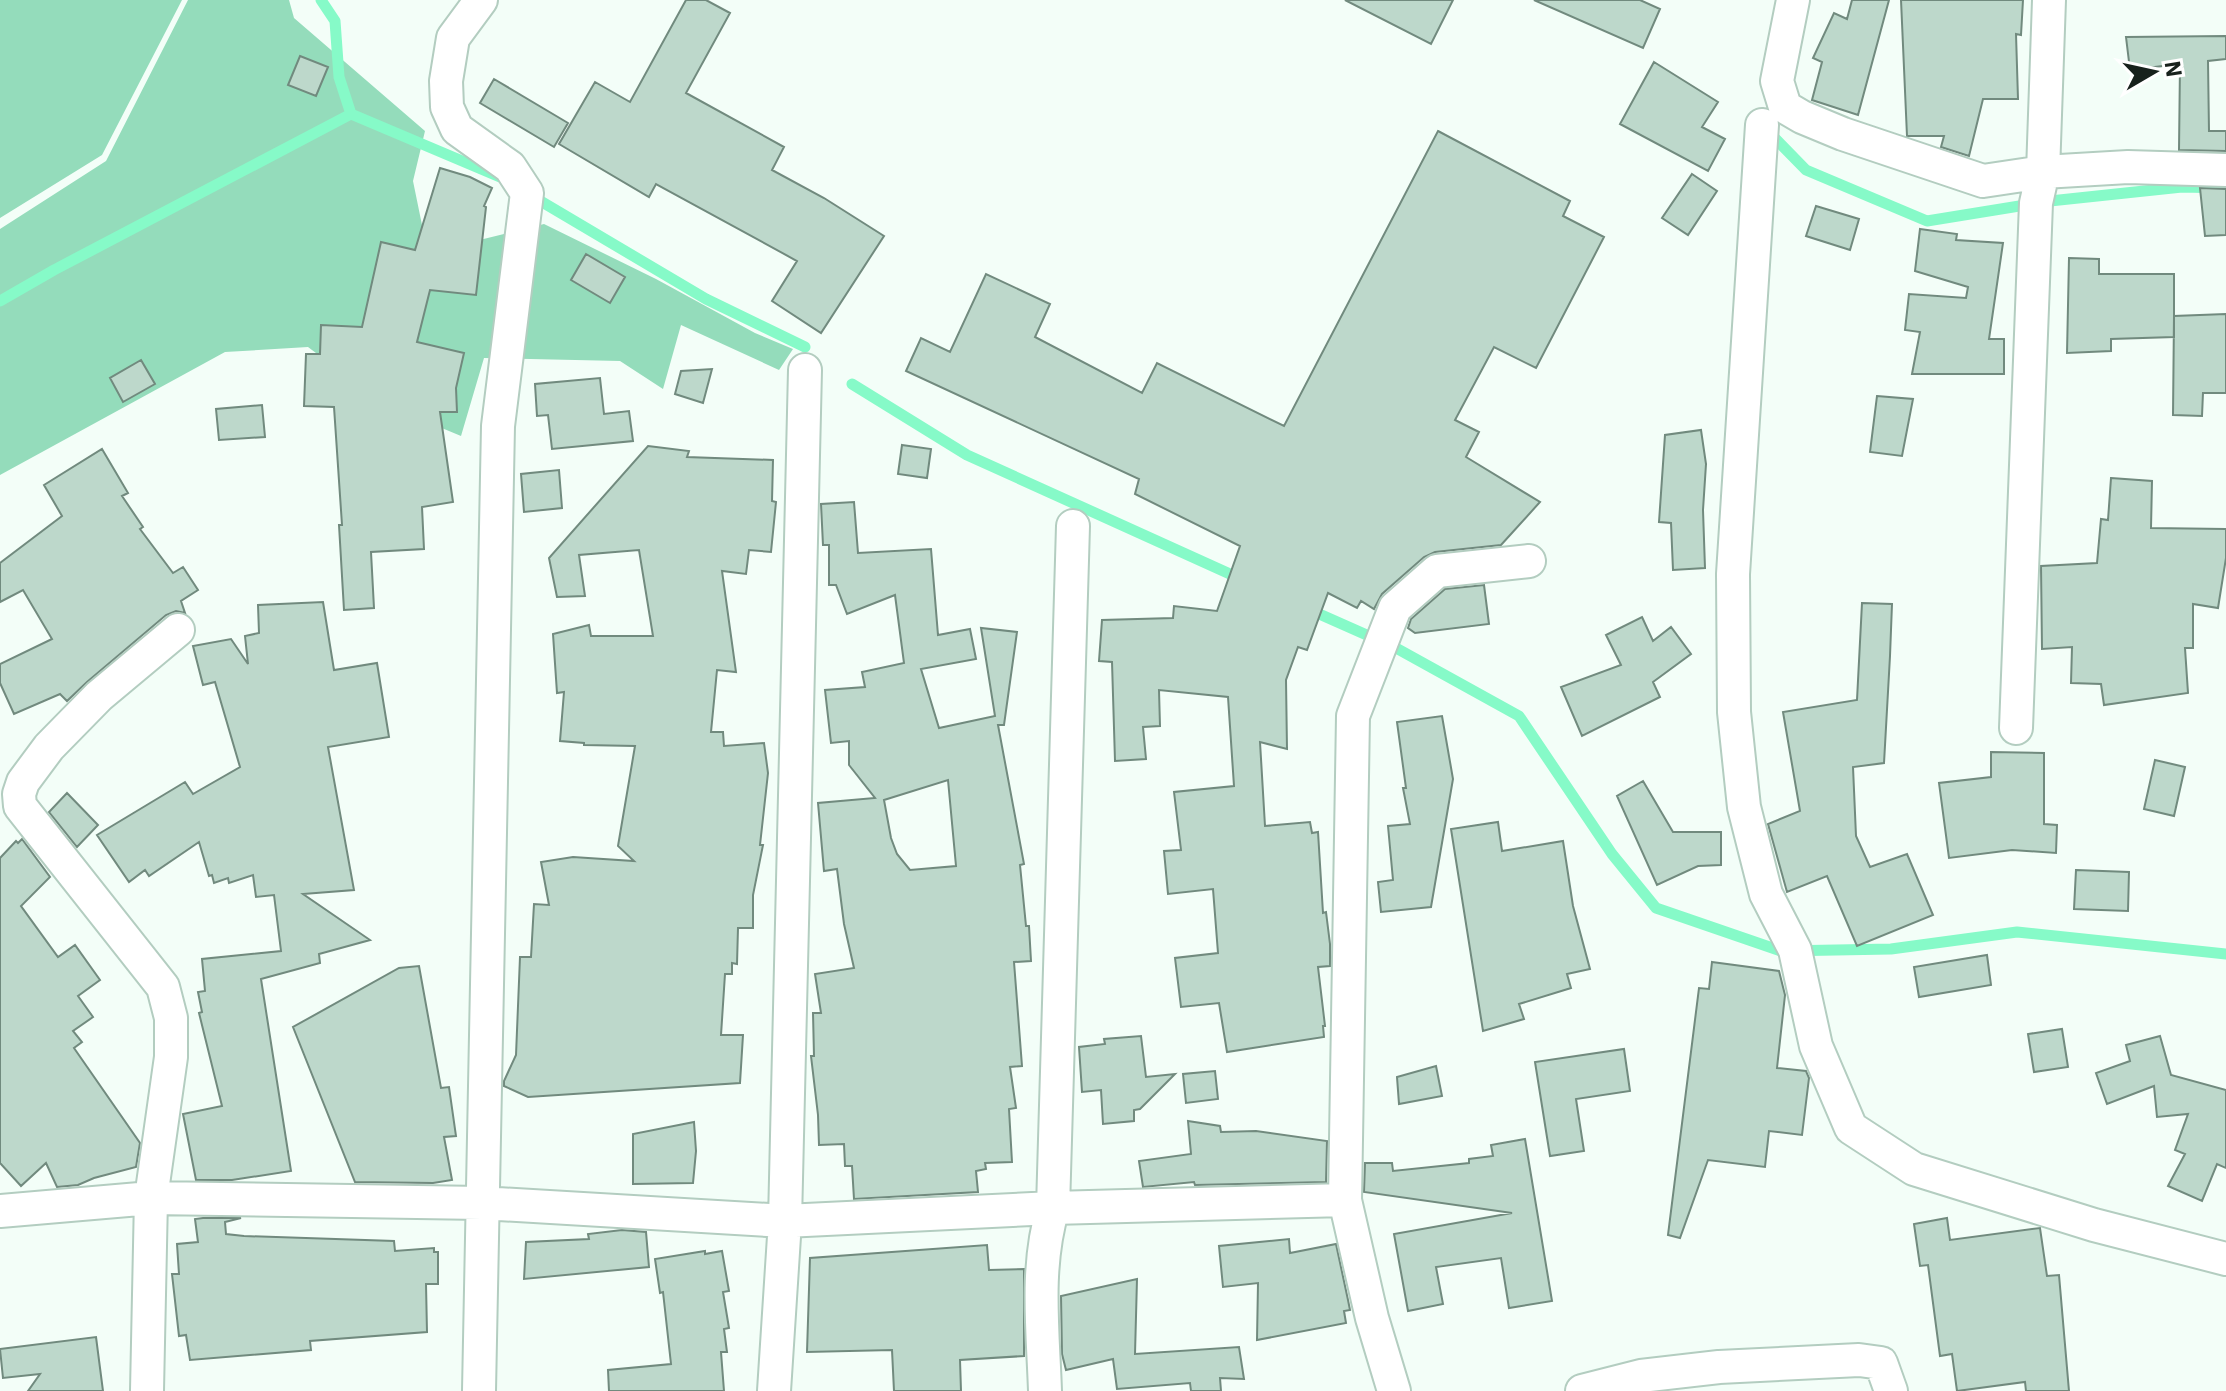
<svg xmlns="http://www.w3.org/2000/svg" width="2226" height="1391" font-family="'IBM Plex Sans',sans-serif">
<rect width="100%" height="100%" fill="#f3fef8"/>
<path fill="#94dcbb" d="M0 0H182L102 155 0 218Z
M188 0H289L294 18 425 131 413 181 422 225 443 249 544 224 656 279 755 333 793 349 779 370 681 325 663 389 620 361 484 358 461 436 384 404 308 347 225 352 0 475V229L106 161Z"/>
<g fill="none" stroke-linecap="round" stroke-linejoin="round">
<path stroke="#86fac8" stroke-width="11" d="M321 0 335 21 339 77 351 114
M1768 131 1806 170 1927 221 2050 201 2182 187 2226 188
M532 196 706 299 805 347
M0 301 54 270 351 114 500 177
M852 384 967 455 1241 579
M1308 609 1396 648 1519 716 1612 854 1656 908 1781 951 1891 949 2017 932 2226 954"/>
</g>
<path fill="#bdd8cb" stroke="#718a7e" stroke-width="2" fill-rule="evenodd" d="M686 0H706L730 13 686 93 784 147 772 170 824 198 884 236 821 333 772 301 797 261 656 184 649 197 559 144 595 82 630 102Z
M1345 0H1453L1431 44Z
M1534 0H1640L1660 9 1643 48Z
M1852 0H1889L1858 115 1812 100 1822 62 1813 58 1834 13 1847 19Z
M1901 0H2023L2021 35 2016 34 2018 99H1983L1969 156 1941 147 1944 136H1907Z
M2226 36V59L2208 61 2209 131H2226V151L2179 150 2180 64 2130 70 2126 37Z
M300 56 328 67 316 96 288 85Z
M1654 62 1718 102 1702 127 1725 139 1708 171 1620 124Z
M494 79 568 123 554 147 480 103Z
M1438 131 1570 201 1563 216 1604 237 1536 368 1494 347 1455 420 1479 432 1466 457 1540 502 1501 545 1435 552 1424 557 1382 594 1374 609 1361 601 1357 608 1328 593 1307 650 1298 647 1286 680 1287 749 1260 742 1265 826 1310 822 1312 833 1318 832 1323 913 1326 912 1330 944V966L1318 967 1325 1026H1323L1324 1037 1227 1052 1219 1003 1181 1007 1175 958 1218 953 1213 889 1168 894 1164 851 1181 850 1174 792 1234 786 1228 697 1159 690 1160 726 1143 727 1146 759 1115 761 1112 662 1099 661 1102 620 1173 618 1174 606 1217 611 1240 546 1135 494 1139 479 906 371 921 338 950 352 986 274 1050 304 1035 337 1142 393 1157 363 1284 426Z
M440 168 470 177 492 188 484 206 486 207 476 295 430 290 417 342 464 353 456 388 457 412H440L453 502 422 507 424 549 371 552 374 608 344 610 339 525H342L334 407 304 406 306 354H320L321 325 362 327 381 242 415 250Z
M1692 174 1717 191 1688 235 1662 218Z
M2200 188 2226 189V235L2205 236Z
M1816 206 1859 219 1850 250 1806 236Z
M1920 229 1957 234 1956 240 2003 243 1989 339H2004V374H1912L1920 332 1905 330 1909 294 1966 298 1968 287 1915 271Z
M586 254 625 277 610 303 571 280Z
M2069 258 2099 259V274H2174V337L2111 339V351L2067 353Z
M2226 314V393H2203L2202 416 2173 415 2174 316Z
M141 360 155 384 123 402 110 378Z
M712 369 703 403 675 394 681 371Z
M600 378 604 414 629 411 633 441 552 449 548 415 537 416 535 384Z
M1877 396 1913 399 1902 456 1870 452Z
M262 405 265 437 219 440 216 409Z
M1701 430 1706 464 1703 510 1705 568 1673 570 1671 523 1659 522 1665 435Z
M902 445 931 449 927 478 898 474Z
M648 446 689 451 687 457 773 460 772 501 776 502 771 552 749 550 746 574 722 571 736 672 717 670 711 732H723L724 746 764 743 768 773 760 845H763L753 895V928H738L737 964 732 963V974H725L721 1035H743L740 1083 528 1097 504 1086V1081L516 1055 520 957H531L534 904 549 905 541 862 573 857 634 861 618 846 635 746 584 745V743L560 741 564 692 557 693 553 634 589 625 591 636H653L639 550 579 555 585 596 557 597 549 558Z
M102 449 128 493 122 496 143 527 140 529 173 573 183 567 198 590 181 601 185 613 176 611 166 615 87 682 67 701 60 694 14 714 0 683V664L52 639 23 590 0 602V563L62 516 44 485Z
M559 470 562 508 524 512 521 474Z
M2111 478 2152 481 2151 528 2226 529V558L2218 608 2193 604V648H2185L2188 693 2104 705 2101 684 2071 683 2072 647 2042 649 2041 566 2097 563 2101 519 2108 520Z
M854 502 858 553 931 549 938 635 970 629 976 659 921 669 939 728 995 716 981 628 1017 632 1004 725H998L1024 864 1020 865 1026 926H1029L1031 961 1014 962 1022 1066 1010 1067 1016 1108 1009 1109 1012 1162 985 1163 986 1169 976 1171 978 1192 854 1199 852 1166H845L844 1144 819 1145 818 1115 811 1056H814L813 1013H821L815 974 854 968 844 924 837 869 824 871 818 803 875 798 849 765V741L831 743 825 690 865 687 862 672 904 663 895 595 847 614 836 585H829V545H823L821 504ZM948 780 956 866 910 870 897 854 891 838 884 800Z
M1484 585 1489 624 1415 633 1408 628 1411 619 1445 589Z
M323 602 334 670 377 663 389 737 328 747 354 890 303 894 370 940 319 954 320 963 261 979 291 1171 232 1180H196L183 1114 222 1106 199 1013 202 1012 198 992 205 991 202 959 281 951 274 895 256 897 253 875 229 883 228 878 214 883 212 875 209 876 199 842 149 876 145 870 129 882 97 835 185 782 193 794 240 767 215 682 203 685 193 646 231 639 248 664 245 636 259 633 258 605Z
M1862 603 1892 604 1890 656 1884 763 1853 767 1856 836 1870 867 1907 854 1933 915 1857 946 1827 876 1787 892 1768 824 1800 811 1783 712 1857 700Z
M1642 617 1653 641 1671 627 1691 654 1653 682 1660 697 1582 736 1561 687 1621 665 1606 635Z
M1442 716 1453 779 1431 907 1381 912 1378 882 1393 880 1388 826 1410 824 1403 788H1406L1397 722Z
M1991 752 2044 753V824L2057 825 2056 853 2012 850 1949 858 1939 783 1991 777Z
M2155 760 2185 767 2174 816 2144 809Z
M1643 781 1673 832H1721V865L1698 866 1657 885 1617 796Z
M67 793 98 825 77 847 49 812Z
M1498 822 1502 851 1563 841 1573 906 1590 969 1567 974 1571 988 1519 1004 1524 1019 1483 1031 1451 829Z
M22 839 50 877 21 906 58 957 75 945 100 980 78 996 93 1017 73 1031 82 1042 74 1048 140 1143 136 1167 94 1178 78 1185 57 1187 46 1163 21 1186 0 1163V858L16 841 18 843Z
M2076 870 2129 872 2128 911 2074 909Z
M1987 955 1991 985 1919 997 1914 967Z
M1712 962 1779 971 1785 995 1777 1068 1806 1071 1809 1078 1802 1135 1769 1131 1765 1167 1708 1160 1680 1238 1668 1235 1699 988 1709 989Z
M419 966 441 1088 449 1087 456 1136 444 1137 452 1180 433 1183 355 1182 293 1027 399 968Z
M2062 1029 2068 1067 2034 1072 2028 1034Z
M1141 1036 1146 1077 1175 1074 1140 1109 1134 1110V1121L1103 1124 1101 1090 1082 1092 1079 1047 1105 1044 1104 1039Z
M2160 1036 2171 1075 2226 1090V1168L2217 1164 2202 1201 2168 1186 2185 1154 2175 1150 2188 1114 2157 1117 2154 1086 2107 1104 2096 1073 2130 1061 2126 1045Z
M1624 1049 1630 1091 1576 1099 1584 1151 1550 1156 1535 1062Z
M1436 1066 1442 1096 1399 1104 1397 1077Z
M1215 1071 1218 1099 1186 1103 1183 1074Z
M1188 1121 1220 1126 1221 1132 1256 1131 1327 1141 1326 1182 1195 1185 1194 1182 1143 1187 1139 1161 1191 1154Z
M694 1122 696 1151 693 1183 633 1184V1134Z
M1525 1139 1552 1301 1509 1308 1501 1258 1436 1267 1443 1304 1408 1311 1394 1234 1512 1213 1364 1192 1365 1163H1392L1393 1171 1469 1163V1159L1493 1156 1491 1145Z
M203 1218H241L225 1222 226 1234 244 1236 394 1241 395 1251 434 1248V1252H438V1284H426L427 1332 310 1341 311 1350 190 1360 186 1335 179 1336 172 1274H179L177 1244 198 1242 195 1219Z
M1947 1218 1950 1240 2040 1228 2047 1276 2059 1275 2069 1391H2026L2025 1382 1957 1391 1952 1354 1940 1356 1928 1265 1920 1266 1914 1224Z
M622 1230 646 1232 649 1267 524 1279 526 1242 589 1239 588 1234Z
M1289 1239 1290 1253 1336 1244 1348 1300 1350 1310 1344 1311 1346 1323 1257 1340 1258 1283 1223 1287 1219 1246Z
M987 1245 989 1270 1024 1269V1356L960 1360 961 1391H894L892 1350 807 1352 810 1258Z
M705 1251V1254L722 1251 729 1291 723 1292 729 1328 724 1329 727 1352H721L724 1391H609L608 1370 671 1364 663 1292 660 1293 655 1259Z
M1137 1279 1135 1354 1239 1347 1244 1379 1220 1378 1221 1391H1191L1190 1383 1117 1389 1113 1359 1066 1370 1062 1354 1061 1296Z
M96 1337 103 1391H28L40 1374 3 1378 0 1349Z"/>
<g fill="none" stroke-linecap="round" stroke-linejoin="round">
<defs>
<path id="minor" d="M1793 0 1777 81 1785 107 1802 117 1843 134 1983 181 2043 172 2128 167 2226 170
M1762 125 1733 574 1734 712 1744 807 1766 894 1795 950 1816 1046 1851 1128 1914 1169 2094 1225 2226 1259
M2016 728 2036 203 2043 172 2049 0
M0 1211 151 1198 482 1203 785 1221 1053 1208 1345 1200
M147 1391 151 1198 171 1057V1018L163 987 20 806 19 794 23 782 49 747 99 696 178 630
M479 1391 498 426 527 193 510 167 457 129 447 107 446 81 453 38 481 0
M774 1391 785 1221 805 370
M1045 1391C1043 1330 1035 1267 1053 1208L1073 526
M1394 1391 1372 1318 1345 1200 1353 716 1395 608 1437 571 1529 561
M1582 1391 1641 1376 1719 1367 1859 1360 1881 1363 1891 1391"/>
</defs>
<use href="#minor" stroke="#b3cdc0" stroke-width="36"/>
<use href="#minor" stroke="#fff" stroke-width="32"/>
</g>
<g transform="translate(2154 72) rotate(81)" stroke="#ffffff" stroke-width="6" paint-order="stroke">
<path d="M0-6L14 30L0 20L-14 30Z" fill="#17211c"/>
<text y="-12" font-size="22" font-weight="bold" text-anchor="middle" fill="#17211c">N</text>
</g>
</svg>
